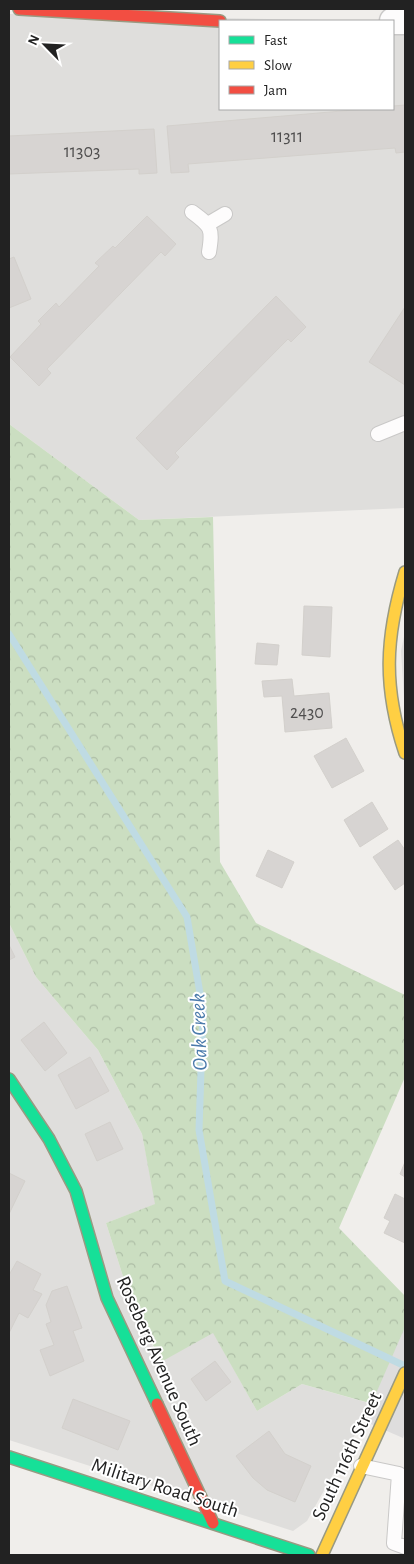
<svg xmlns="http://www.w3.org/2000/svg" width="414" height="1564" font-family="'Alegreya Sans',sans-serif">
<defs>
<pattern id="forest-crowns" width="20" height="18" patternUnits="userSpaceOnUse" patternTransform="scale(1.25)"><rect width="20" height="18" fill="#cbdec1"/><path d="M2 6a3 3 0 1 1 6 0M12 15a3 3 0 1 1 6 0" fill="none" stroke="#aebea6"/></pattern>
</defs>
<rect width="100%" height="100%" fill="#f0eeeb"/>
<path fill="#dfdedc" d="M9 14 372 21H220V109H393V22H405V508L139 520 9 424Z
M405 632V714L401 651Z
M9 923 36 977 98 1050 142 1134 156 1204 106 1223 128 1292 160 1362 213 1332 257 1411 302 1384 372 1404 307 1521 293 1531 9 1440Z"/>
<path fill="url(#forest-crowns)" d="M9 424 139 520 213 517 220 862 256 923 405 995V1077L339 1228 405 1296V1413L302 1384 257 1411 213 1333 161 1362 128 1292 106 1223 155 1204 142 1134 98 1050 36 977 9 923Z"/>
<path fill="#dedddd" d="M405 1327V1432L403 1438 364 1421Z"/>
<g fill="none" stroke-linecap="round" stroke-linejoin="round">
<path stroke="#bfdbe3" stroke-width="7" d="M9 634 187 917 203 1011 199 1130 225 1281 405 1366"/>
</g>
<path fill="#d7d4d2" stroke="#d3d0cc" d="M405 105V152L396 153 395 148 188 164 189 172 171 173 167 126 365 109H393V106Z
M154 129 157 173 139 174V169L9 174V136Z
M147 216 176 244 165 256 161 252 47 369 51 373 39 386 10 357 41 324 38 321 56 303 59 307 99 266 95 263 113 246 115 248Z
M14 257 31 299 9 308V259Z
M276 296 306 327 291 342 288 339 175 453 179 457 167 470 136 438Z
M405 307V385L369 362Z
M304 606 332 607 330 657 302 655Z
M257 643 279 645 277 665 255 664Z
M292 679 294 696 329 693 332 728 285 732 282 696 264 697 262 681Z
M346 738 364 771 332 788 314 756Z
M372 802 388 829 360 847 344 820Z
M398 840 405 850V883L395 890 373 857Z
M268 850 294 862 282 888 256 876Z
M9 945 15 957 9 960Z
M44 1022 67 1053 45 1071 21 1040Z
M90 1057 109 1091 76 1109 58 1075Z
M110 1122 123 1149 97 1161 85 1134Z
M405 1162V1177L400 1174Z
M9 1173 25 1181 9 1214Z
M395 1194 405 1199V1243L384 1233 390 1221 384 1218Z
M17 1261 41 1274 33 1290 42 1294 28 1318 19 1313 9 1333V1275Z
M67 1286 82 1328 73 1331 84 1361 50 1376 40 1350 54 1345 46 1324 51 1322 46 1305 52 1291Z
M215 1361 231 1382 206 1401 191 1379Z
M73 1399 130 1421 118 1450 62 1428Z
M269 1431 285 1454 311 1466 295 1502 267 1490 253 1478 236 1456Z"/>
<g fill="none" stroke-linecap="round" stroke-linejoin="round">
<defs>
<path id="lane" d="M192 212C211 226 213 228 209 252
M208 224 225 214
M378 434 405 423
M361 1466 399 1474 394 1543 405 1547"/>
<path id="street" d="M393 21H405"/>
<path id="fast" d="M9 1079 49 1139 76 1191 107 1298 157 1404
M9 1457 309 1555"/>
<path id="slow" d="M405 572C385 638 383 687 405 753
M322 1555 405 1373"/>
<path id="jam" d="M19 9 220 21
M157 1404 213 1523"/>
</defs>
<use href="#lane" stroke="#c9c8c7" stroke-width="16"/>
<use href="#street" stroke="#c9c8c7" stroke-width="29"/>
<use href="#fast" stroke="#999a82" stroke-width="14"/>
<use href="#slow" stroke="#999a82" stroke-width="14"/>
<use href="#jam" stroke="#999a82" stroke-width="14"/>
<use href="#lane" stroke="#fdfcfc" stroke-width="14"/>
<use href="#street" stroke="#fdfcfc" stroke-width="26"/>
<use href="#fast" stroke="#16e098" stroke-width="11"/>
<use href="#slow" stroke="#ffcf43" stroke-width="11"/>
<use href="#jam" stroke="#f24e42" stroke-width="11"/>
</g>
<g text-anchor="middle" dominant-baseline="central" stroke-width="4" stroke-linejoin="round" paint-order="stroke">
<g font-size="18" fill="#4f4e4e">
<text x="287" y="137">11311</text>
<text x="82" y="152">11303</text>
<text x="307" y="713">2430</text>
</g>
<g font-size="20" fill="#222" stroke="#fff">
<text transform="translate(159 1361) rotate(66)">Roseberg Avenue South</text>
<text transform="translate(347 1456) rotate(-65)">South 116th Street</text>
<text transform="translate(165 1488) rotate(18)">Military Road South</text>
</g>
<g font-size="21" font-style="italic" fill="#4a7aab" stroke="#fff">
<text transform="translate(199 1032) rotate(-92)">Oak Creek</text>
</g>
</g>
<rect width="414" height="1564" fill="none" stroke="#222222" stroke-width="20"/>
<rect x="219" y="20" width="175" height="90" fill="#ffffff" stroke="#a7a7a7"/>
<rect x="229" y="36" width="25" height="8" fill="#16e098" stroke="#a7a7a7"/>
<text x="264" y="45" font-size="15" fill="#222222">Fast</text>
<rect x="229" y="61" width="25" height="8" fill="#ffcf43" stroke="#a7a7a7"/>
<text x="264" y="70" font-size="15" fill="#222222">Slow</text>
<rect x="229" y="86" width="25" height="8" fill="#f24e42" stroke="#a7a7a7"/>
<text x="264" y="95" font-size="15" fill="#222222">Jam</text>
<g transform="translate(45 45) rotate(294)" stroke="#ffffff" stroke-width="4" paint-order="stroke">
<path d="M0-4L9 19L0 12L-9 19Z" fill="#222222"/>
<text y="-8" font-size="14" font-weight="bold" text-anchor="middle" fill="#222222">N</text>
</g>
</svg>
